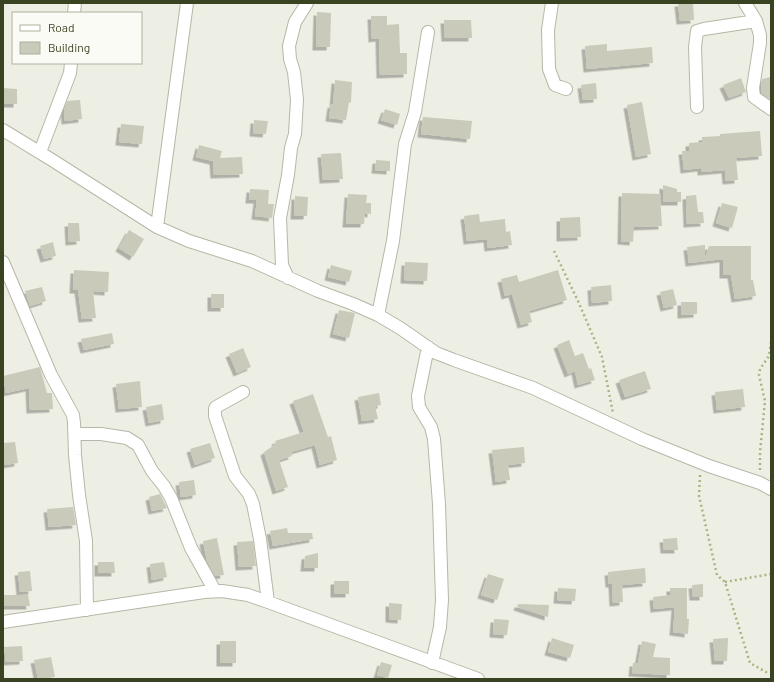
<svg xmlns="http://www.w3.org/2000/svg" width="774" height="682" font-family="Barlow,sans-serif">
<defs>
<filter id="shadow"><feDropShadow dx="-3.5" dy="3.5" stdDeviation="0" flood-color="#0004"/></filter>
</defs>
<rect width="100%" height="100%" fill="#eeefe4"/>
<path fill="#c9cab9" filter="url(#shadow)" d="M678 3H693L694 20 680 21Z
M317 12 331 13 330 47H316Z
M371 16H387V25L399 24 400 53H407V74L380 75 379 38 372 39Z
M444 20H471L472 38H445Z
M607 44V51L652 47 653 63 587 69 585 46Z
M771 77V100L762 94 761 84 762 79Z
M741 78 746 92 729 98 723 85Z
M335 80 352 82 351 103 349 102 346 120 329 118 331 104 333 105Z
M596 83 597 99 583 100 581 85Z
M3 88 17 89V104H3Z
M80 100 82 119 65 121 64 109 67 101Z
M642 102 651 154 636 157 627 105Z
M385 109 400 114 397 125 381 120Z
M423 117 472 121 470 139 421 134Z
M254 120 268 121 266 134 253 133Z
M121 124 144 126 142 144 119 142Z
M760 131 762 156 736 158 738 180 726 181 725 170 701 172V168L684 170 682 151H689V143L702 142V137L720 136V134Z
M199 145 222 151 220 158 242 157 243 174 214 175 213 161 196 157Z
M341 153 343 179 323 180 321 154Z
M376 160 390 161V171L375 170Z
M663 185 677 189V192H681V202H663Z
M250 189 269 190 268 204H274L272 218 255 216 257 200H249Z
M622 193 660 194 662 226 634 227 633 242 621 241Z
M348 194 367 195 366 203H371V214L365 213 364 224H346Z
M696 195 698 212H703L704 223 687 224 686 196Z
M295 196 308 197 307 216H294Z
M722 203 738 207 732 228 716 223Z
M479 214 480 222 505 219 506 232 510 231 512 245 488 248 487 239 467 241 464 216Z
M580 217 581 237 560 238V218Z
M68 223H79L80 241 69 242Z
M129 230 144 239 133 257 119 248Z
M53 242 56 256 44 259 40 246Z
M705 245V258L709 246H751V280H753L756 296 735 299 731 275H723V259L689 263 687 247Z
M405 262 428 263 427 281 404 280Z
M331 265 352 271 349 282 328 277Z
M74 270 109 272 108 292 93 291 96 318 82 319 78 290H73Z
M558 270 567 300 529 311 532 322 521 325 512 294 505 296 501 279 517 275 519 282Z
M611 285 612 301 592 303 591 287Z
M42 287 46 301 30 306 25 291Z
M673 289 677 305 664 308 660 292Z
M211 294H224V308H211Z
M681 302H697V314L681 315Z
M339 310 355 313 349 338 333 334Z
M112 333 114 344 84 350 81 339Z
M569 340 575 356 583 353 589 369 591 368 595 380 578 385 575 371 568 374 557 345Z
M243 348 251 367 237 373 229 354Z
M40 367 47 393H52L53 409 30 410 29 388 6 393 3 376Z
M645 371 651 389 625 397 619 380Z
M140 381 142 407 119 409 116 384Z
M743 389 745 407 717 410 715 392Z
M379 393 381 405 375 406 378 419 362 421 358 397Z
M313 394 328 437 331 436 337 460 320 465 315 445 291 452 292 456 279 460 288 487 276 491 264 452 276 444 275 441 304 432 293 401Z
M162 404 164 420 149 423 146 407Z
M15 442 18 463 5 465 3 452H5L4 443Z
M210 443 215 458 195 465 190 449Z
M524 447 525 463 508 465 510 480 496 482 492 450Z
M194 480 196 495 181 497 179 482Z
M160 494 167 508 152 511 149 497Z
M73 507 76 525 49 527 47 509Z
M287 528 288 533H312L313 539 273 546 270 531Z
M217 538 224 575 215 576 207 561 203 541Z
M677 538 678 550H664L663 539Z
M253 541 256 566 239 567 237 542Z
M318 553V568H304L305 556Z
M98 562H114L115 573H98Z
M164 562 167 577 152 580 150 564Z
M645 568 646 583 622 585 623 602 613 603 612 584H609L608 572Z
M30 571 32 591 20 592 18 572Z
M488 574 504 579 497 600 481 595Z
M334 581H349V594H334Z
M703 584V597H693L692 585Z
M558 588 576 589 575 601 557 600Z
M670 588H687V619H689L688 634 673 632 675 607 654 609 653 597 670 595Z
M4 595H28L30 606H4Z
M389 603 402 604 401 620 389 619Z
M518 604 549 605 548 617 517 607Z
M494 619 509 620 507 635 493 634Z
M552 638 574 645 570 658 548 652Z
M728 638 727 661H715L713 639Z
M220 641H236V663H220Z
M642 641 656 644 653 657 670 658V675L632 673 633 663H638Z
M22 646 23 661 6 662 4 647Z
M51 657 55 677 38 679 34 660Z
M381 662 392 665 388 678 377 675Z"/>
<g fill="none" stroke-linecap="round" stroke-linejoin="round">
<defs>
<path id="minor" d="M552 3 548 30 549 69 555 85 566 89
M745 3 756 21 760 35V43L753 88 754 97 771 109
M74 13 75 3
M697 107 695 47 697 31 704 29 756 21
M3 130 52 160 157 227 189 241 252 261 318 291 353 304 378 315 400 328 436 353 454 360 533 388 642 439 709 466 760 483 771 489
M40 152 70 73 71 63
M157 227 187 3
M3 262 51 375 73 415 74 423 75 455 79 495 86 541 87 610
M288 278 282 265 280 218 288 175 291 148 295 134 297 100 294 72 290 59 289 46 295 22 307 3
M378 315 393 241 405 144 415 112 428 32
M428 347 418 396 419 407 431 427 434 439 439 504 442 600 440 627 432 663
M243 392 216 407 215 409V416L235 476 249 494 253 504 260 539 268 602
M75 434H101L127 438 138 445 152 471 164 486 171 498 191 548 215 591
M3 622 204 592 222 591 248 595 268 602 478 679"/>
</defs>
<use href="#minor" stroke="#b4b8a6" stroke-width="14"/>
<path stroke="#a8b582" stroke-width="2.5" stroke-dasharray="2 3" stroke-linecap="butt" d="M554 251 578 301 602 357 613 413
M760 470V452L765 401 759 375 760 369 769 356 771 342
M700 475 699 496 717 575 725 582 750 663 766 672H771
M725 582 771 574"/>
<use href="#minor" stroke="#fff" stroke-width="12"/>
</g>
<rect width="774" height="682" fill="none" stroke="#394321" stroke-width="8"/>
<rect x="12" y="12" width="130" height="52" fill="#fafbf5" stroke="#adb1a0"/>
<rect x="20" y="25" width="20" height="6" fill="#ffffff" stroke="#adb1a0"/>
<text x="48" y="32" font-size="12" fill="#394321">Road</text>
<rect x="20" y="42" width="20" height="12" fill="#c9cab9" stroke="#adb1a0"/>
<text x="48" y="52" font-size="12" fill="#394321">Building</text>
</svg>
